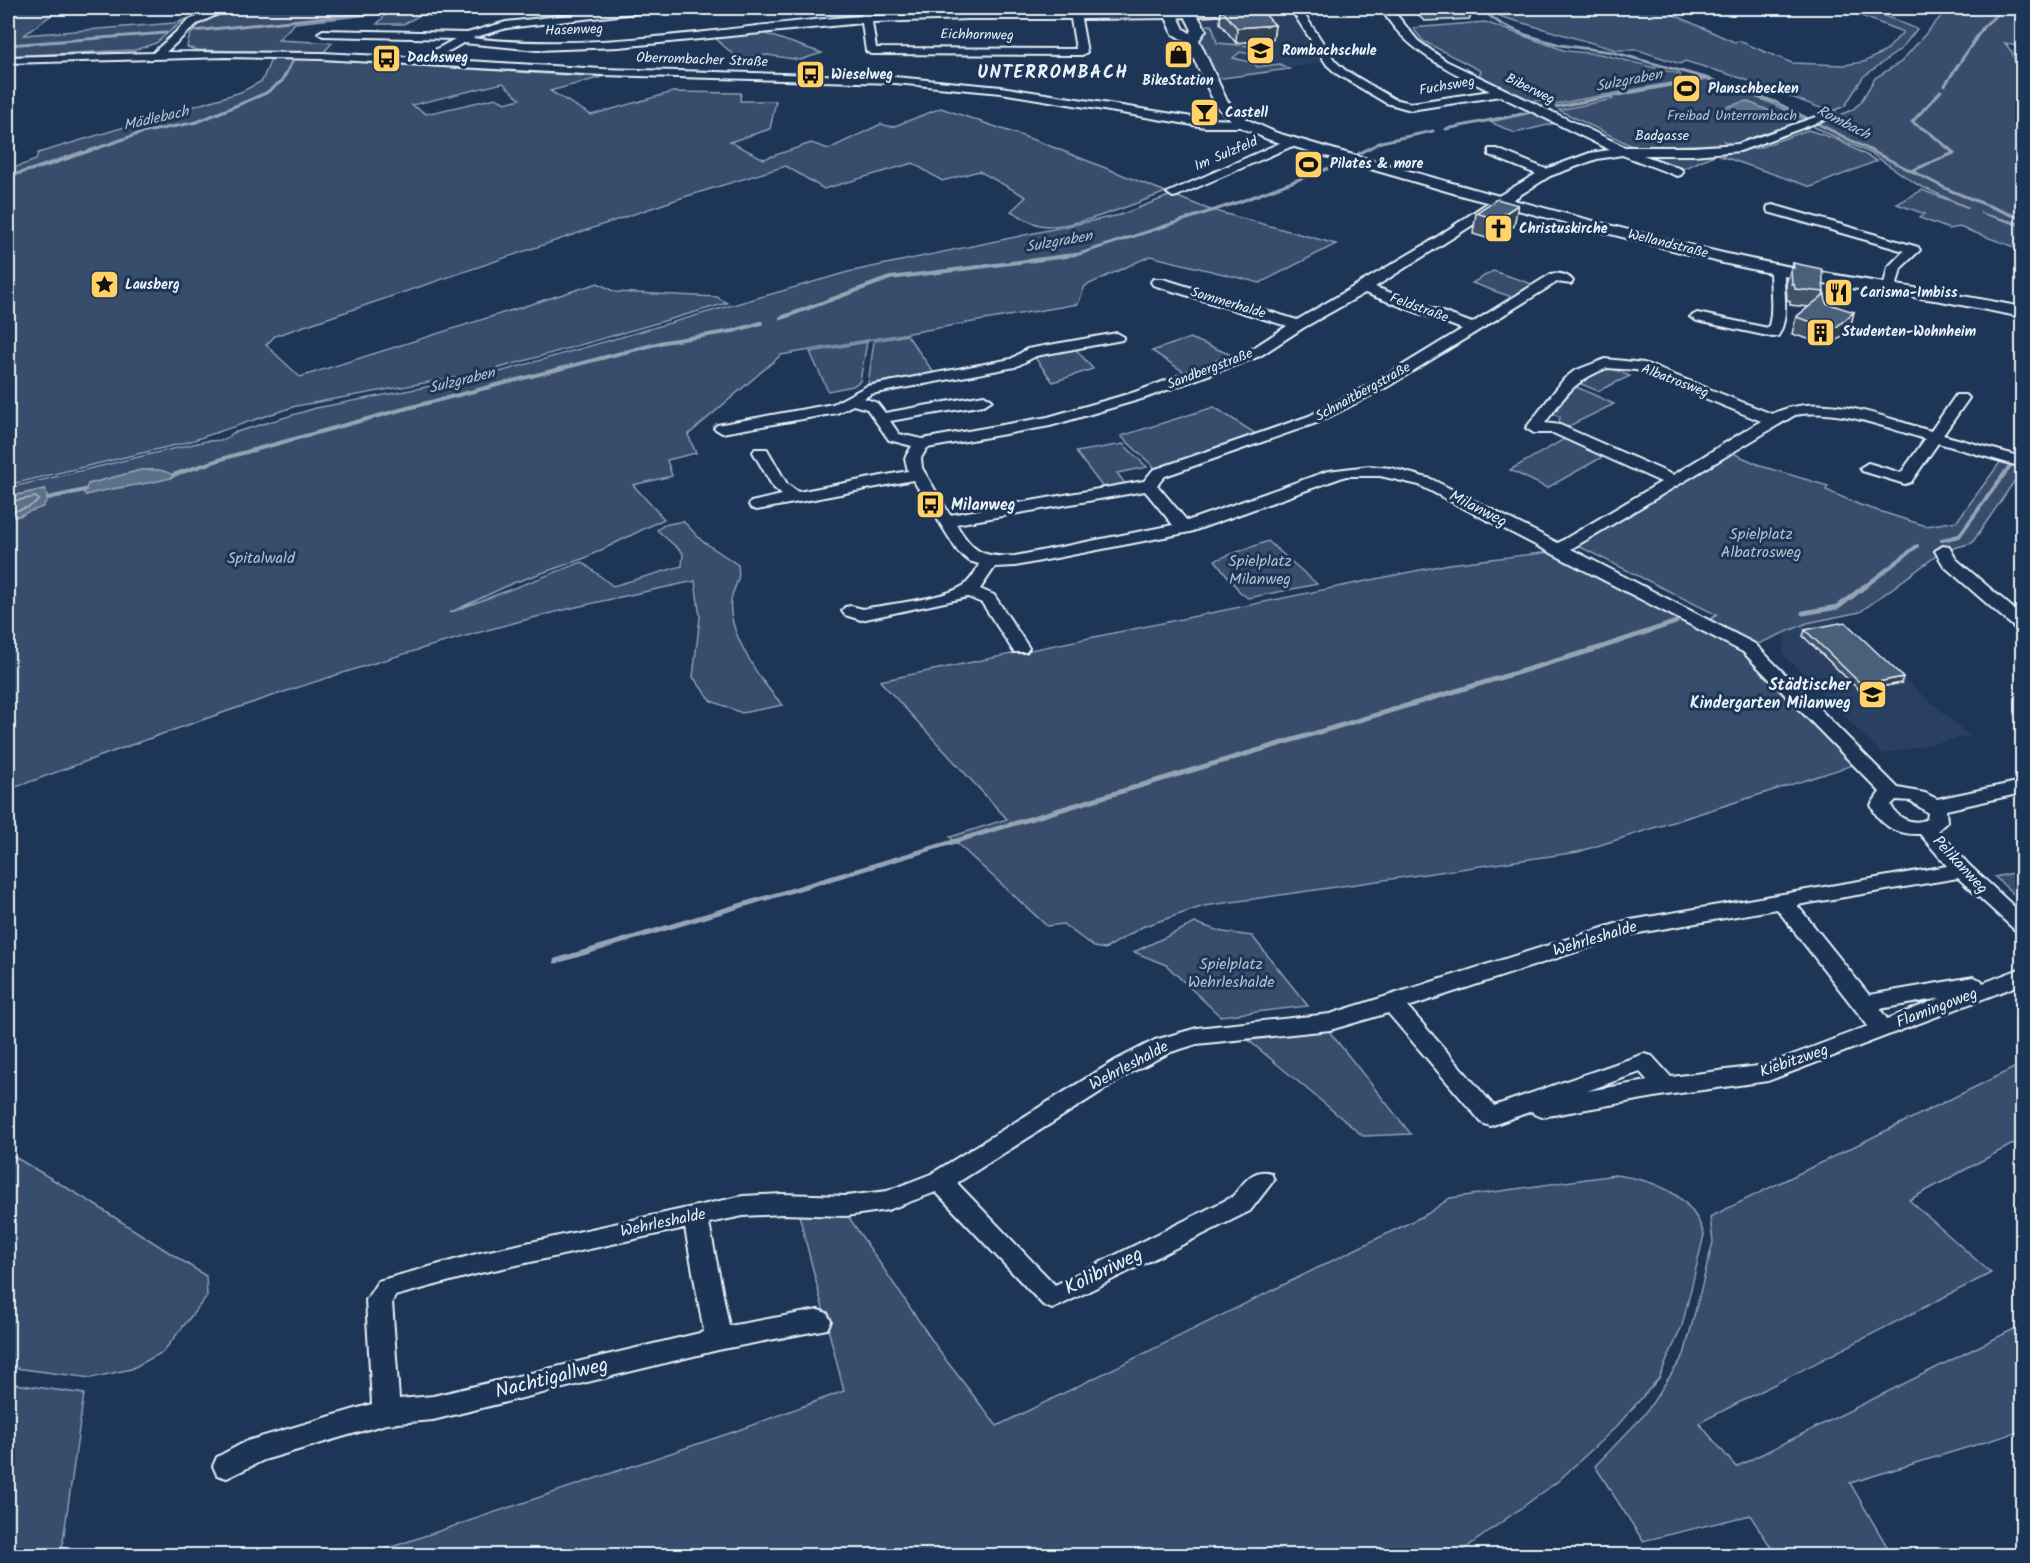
<svg xmlns="http://www.w3.org/2000/svg" width="2030" height="1563" font-family="Kalam,sans-serif">
<rect width="100%" height="100%" fill="#1d3557"/>
<filter id="ink" filterUnits="userSpaceOnUse"><feTurbulence type="fractalNoise" baseFrequency=".0167" numOctaves="2"/><feDisplacementMap in="SourceGraphic" scale="12" xChannelSelector="R" yChannelSelector="G"/><feConvolveMatrix kernelMatrix="1 2 1 2 8 2 1 2 1" color-interpolation-filters="sRGB"/></filter>
<g filter="url(#ink)">
<path fill="#2a4162" d="M1291 8 1326 62 1216 79 1194 14Z
M1834 618 1970 736 1882 754 1782 653 1786 642 1784 633 1807 623Z"/>
<path fill="#374d6c" stroke="#909fb2" stroke-width="1.5" fill-rule="evenodd" d="M8 8H61L24 35 174 23 196 16 180 23 156 43 135 50 8 56Z
M238 8H501L446 17 420 15 404 24H377L387 13 295 23 278 40 332 43 323 53 196 50 187 47C189 21 218 16 238 8Z
M1486 8H1659L1734 42 1739 41 1792 63 1844 65 1864 62 1886 51 1903 32 1841 8H1865L1917 29 1901 49 1863 77 1845 106 1831 112 1744 79 1685 61 1680 64 1638 50H1616L1502 17Z
M1957 8H2022V19L2018 21 2016 46 2005 43 2012 52 2022 82V224L1980 213 2022 226V250L1959 227 1949 229 1920 218 1925 214 1897 204 1922 190 1969 208 1918 185 1872 154 1814 127 1815 124 1852 110 1860 103 1875 78 1901 62 1942 15Z
M1485 22 1566 51 1600 54 1680 74 1682 81 1550 105 1538 100 1531 101 1479 76 1481 71 1423 41 1413 28Z
M1212 25 1217 43 1261 47 1265 53 1250 54 1240 52 1233 58 1254 63 1257 67 1280 64 1289 69 1216 79 1195 39 1198 26Z
M757 31 822 53 800 60 767 55 738 59 712 35Z
M272 57 602 77 550 91 591 115 673 92 741 93 740 101H776L770 129 730 142 764 159 811 143 829 149 881 124 892 127 941 108 1040 142 1166 192C1139 202 1067 232 1040 225 1030 223 1020 216 1011 211L1026 197 979 171 942 181 913 163 824 189 786 166 684 197 275 336 266 345 300 377 598 283 615 292 717 297 727 303 485 372 296 406 188 442 8 485V451L10 450H8V178L83 151 8 177V170L36 160 38 153 241 92 262 81ZM503 83 520 99 505 103 496 98 426 114 412 105Z
M1707 79 1771 103 1807 121 1735 146 1724 141 1726 144 1634 147 1559 110 1613 99 1611 97Z
M1535 112 1556 123 1515 133 1490 122Z
M1808 130 1836 139 1877 161 1811 187 1721 156 1731 151 1758 148Z
M1631 152H1721L1678 171Z
M1169 196H1175L1208 209 1336 244 1260 283 1150 256 1085 286 1078 304 781 355 688 435 696 453 667 460 672 476 633 485 664 519 585 558 513 583 449 613 582 562 613 586 682 566 683 553 657 530 664 525 683 521 701 540 738 565C741 584 733 585 731 601 727 632 762 684 783 705L742 713 711 701 693 677 700 617 695 581C644 592 594 602 544 615 361 662 183 725 8 790V725L15 722 8 723V519L23 515 45 489 8 497V488L206 441 224 440 233 433 316 408 489 375 848 272 1120 215ZM141 470H159L127 487 100 490 86 495 88 484Z
M1493 271 1538 286 1517 299 1472 283Z
M907 335 934 373 868 384 874 341Z
M1190 338 1234 356 1184 372 1152 351Z
M867 342 860 381 853 386 828 391 810 352Z
M1074 347 1093 369 1053 382 1033 355Z
M1606 366 1630 376 1598 391 1574 381Z
M1570 384 1614 404 1565 428 1558 426 1560 417 1549 412Z
M1214 407 1256 434 1156 469 1121 436Z
M1566 438 1606 455 1547 488 1510 470Z
M1123 444 1147 467 1117 473 1127 486 1104 489 1076 452Z
M1726 450 1764 467 1828 486 1826 490 1860 505 1926 526 1957 521 2004 457 2022 462V470L1972 543 1943 551 1860 612 1807 623 1749 648 1704 623 1717 615 1570 542Z
M1268 541 1317 584 1248 598 1240 592 1215 560Z
M1550 552 1737 647 1853 765 1578 852 1204 906 1142 927 1105 949 1094 947 1063 924 1047 926 950 837 1007 819 880 681 1449 564Z
M2022 871V902L1995 877Z
M1195 923 1223 932 1252 936 1308 1006 1220 1016 1166 965 1134 952Z
M1328 1030 1411 1134 1363 1136 1247 1039Z
M2022 1064V1139L1909 1200 1991 1273 1699 1423 1736 1467 2022 1325V1431L1850 1483 1892 1555H1776L1750 1515 1643 1541 1595 1466 1645 1414 1684 1355 1713 1242 1710 1217Z
M8 1153 89 1201 206 1276 207 1296 163 1352 131 1369 91 1378 8 1367Z
M1615 1175C1655 1180 1692 1194 1704 1235L1682 1326 1659 1378 1617 1426 1557 1482 1456 1555 365 1556 736 1431 844 1391 798 1211 848 1216 942 1355 997 1426 1427 1214 1450 1198Z
M8 1383 84 1394 61 1555H8Z"/>
<path fill="#5d7089" stroke="#95a4b5" stroke-width="1.5" d="M1746 101 1780 115 1762 120 1747 114 1737 117 1719 109Z
M141 470C152 470 166 468 174 477 145 486 115 486 86 495L84 493 88 484Z
M45 489 48 498 43 507 8 519V497Z"/>
<g fill="none" stroke-linecap="round" stroke-linejoin="round">
<path stroke="#b0bdcc" stroke-width="1.5" d="M8 502 36 497 39 500 29 507 8 513"/>
<path stroke="#95a4b5" stroke-width="3" d="M1479 8 1501 24 1526 35 1560 45 1612 52 1706 78 1775 102 1949 190 2022 219
M193 31 415 8
M8 45 166 33
M1945 85 1984 26 2001 11 1999 8
M1556 107 1704 78
M1446 129 1526 113
M1358 154 1381 142 1433 131
M1911 171 1954 153 1930 133 1912 122 1941 91
M8 176 46 166 141 133 197 122 266 93 282 81 293 60
M1055 257 1079 254 1239 202 1337 165"/>
<path stroke="#95a4b5" stroke-width="4" d="M781 318 890 278 1067 256
M173 475 228 457 400 410 664 342 733 331 761 323
M48 498 85 490
M1942 540 1959 536 2010 466
M1863 588 1917 546"/>
<path stroke="#95a4b5" stroke-width="5" d="M1803 613 1838 607 1865 586
M556 961 1599 648 1676 622"/>
<defs>
<path id="minor" d="M218 8H231L197 24 166 52 322 53 420 58 455 39 323 36 318 33 323 30 467 33 506 22 630 8H658L653 11 507 28 472 38C603 53 731 25 861 16L860 8H870L871 16 1070 13 1069 8H1079L1080 13 1279 8 1274 11 1172 18 1081 19 1087 52 1082 55 871 54 866 51 862 23 619 47 537 50 463 43 435 59 602 69 895 77 1001 87 1205 119 1247 120V126L1243 127H1205L1001 93 895 83 602 75 322 59 226 57 8 63V57L153 53 189 20ZM969 19H1071L1076 49 876 48 872 22Z
M1290 8H1300L1335 61 1345 70 1394 99 1411 103 1490 91C1448 70 1404 50 1381 8H1391L1418 41 1446 61 1625 147H1693L1738 144 1827 113 1831 111 1837 115 1740 151 1693 155H1643L1681 169 1683 172 1681 175 1677 176 1622 155 1597 159 1550 176 1375 287 1472 323 1551 274C1558 272 1569 275 1573 281L1571 284 1557 282 1387 387 1319 422 1165 476 1157 485 1187 521 1328 471 1369 466 1391 468 1431 479 1558 543 1661 482 1553 433H1534L1526 428 1564 379 1574 371 1605 359 1644 363 1772 414C1821 390 1882 417 1931 431L1956 395H1966L1969 398 1943 435 2022 457V467L1938 443 1911 482 1905 484 1862 471 1860 468 1868 463 1901 473 1925 439C1884 427 1838 408 1795 415L1571 549 1755 644 1898 788 1925 793 1937 799 2022 781V793L1946 810 1947 822 1938 830 1969 865 2022 914V932L2015 930 1958 878 1797 905 1869 995 1973 977 1981 980 1983 983 2022 968V984L1768 1081 1666 1095 1542 1117 1534 1114 1532 1111 1490 1126 1482 1123 1388 1013 1330 1030 1197 1044 1171 1052 1132 1072 957 1183 1055 1285 1232 1197C1243 1185 1252 1167 1271 1173L1274 1180 1250 1211 1061 1305 1052 1309 1043 1305 936 1192 888 1210 846 1216 782 1214 743 1216 709 1223 729 1326 818 1310 827 1313 831 1321 827 1329 718 1350 433 1420 386 1424 264 1460 227 1478 217 1475 213 1466 217 1457 247 1441 372 1404 366 1300 378 1281 480 1253 743 1196 782 1194 846 1196 887 1191 931 1174 1116 1060 1155 1040 1197 1028 1330 1014 1625 921 1947 866 1920 834C1897 835 1880 826 1871 805L1880 792 1743 652 1419 485 1380 476H1346L1190 532 1015 566 995 567 980 589 994 595 1029 648 1026 652H1014L982 603 968 597 861 620 845 615 842 611 845 607 851 606 863 609C888 604 943 599 963 586 971 580 975 573 979 564L969 561 958 552 913 480 757 510 751 508 749 505 751 502 782 495 773 487 753 452 755 449H767L787 484 798 492 908 471 905 458 912 446 889 440 867 409 853 405 837 413 722 433 714 428 717 425 833 404 867 386 1011 359 1027 349 1117 333 1124 337 1122 340 1036 356 1015 367 871 394 864 398 877 403 885 413 984 395 992 400 984 405 890 421 899 434 922 439 1048 417 1135 392 1250 350 1287 326 1153 285 1151 282 1153 279H1163L1297 320 1428 243 1495 198 1536 174 1489 155V149H1497L1546 169 1590 153 1610 150 1500 96 1411 110 1386 103 1337 74 1327 65ZM1365 293 1462 329 1377 381 1309 416 1153 470 1144 481 950 515 922 468 921 458 927 448 1050 426 1145 398 1260 356 1303 328ZM1607 368 1636 370 1761 421 1673 475 1560 425 1545 423C1567 394 1572 382 1607 368ZM1145 491 1173 525 1015 556C982 558 973 552 956 524ZM1896 800 1911 801 1928 813 1927 819C1914 826 1897 819 1891 805ZM1777 909 1868 1026 1766 1065 1671 1077 1652 1056 1644 1054 1494 1106 1408 1007 1627 935ZM1941 998 1887 1019 1880 1009ZM1640 1072 1648 1081 1587 1091ZM685 1228 704 1332 433 1396 399 1399 392 1302 395 1296 480 1273Z
M1291 138 1297 142 1295 145 1177 196 1173 197 1167 193Z
M1773 205 1918 247 1920 250 1901 268 1895 292H1885L1883 289 1888 267 1904 251 1768 212 1767 209 1768 206Z
M1777 266 1784 270C1783 292 1790 317 1778 336L1773 337 1697 321 1690 317 1697 313 1768 328C1774 314 1770 287 1770 270Z
M1943 546 1949 547 1956 559 2022 616V630L2016 629 1944 566 1935 551Z"/>
<path id="major" d="M1162 8H1174L1184 29 1190 33 1192 30 1181 8H1193L1206 30 1199 40 1227 101 1248 120 1277 133C1425 176 1573 218 1723 253 1822 276 1923 287 2022 307V317L1941 301 1817 283 1723 263 1467 197 1267 139 1238 126 1216 106 1186 42 1173 34Z"/>
</defs>
<use href="#minor" stroke="#e8f1f8" stroke-width="4"/>
<use href="#major" stroke="#e8f1f8" stroke-width="4"/>
<use href="#minor" fill="#1d3557" fill-rule="evenodd"/>
<use href="#major" fill="#1d3557" fill-rule="evenodd"/>
</g>
<path fill="#3f5169" stroke="#e8f1f8" stroke-width="1.5" d="M1412 8H1472L1470 19 1424 21Z
M1221 9 1275 25 1273 39 1236 43 1220 23Z
M1497 199 1514 226 1493 240 1473 234 1476 213Z
M1793 263 1824 292 1823 295 1826 303 1850 329 1830 346 1792 334 1796 317 1809 307 1790 305V301L1787 300 1786 284 1791 268H1792Z
M1805 630 1901 683 1860 691 1803 636Z"/>
<path fill="#334255" stroke="#e8f1f8" stroke-width="1.5" d="M1275 25 1273 39 1236 43 1237 28Z
M1518 205 1514 226 1493 240 1496 219Z
M1854 312 1850 329 1830 346 1834 329Z
M1903 677 1901 683 1860 691 1862 685Z"/>
<path fill="#495e7a" stroke="#e8f1f8" stroke-width="1.5" d="M1232 8H1259L1275 25 1237 28 1221 9Z
M1497 199 1518 205 1496 219 1476 213Z
M1793 263 1822 269 1824 292 1795 289 1794 284H1792L1791 270V268H1794Z
M1825 294 1826 303 1854 312 1834 329 1796 317Z
M1845 622 1903 677 1862 685 1805 630Z"/>
</g>
<defs>
<symbol id="school-square" viewBox="-11 -11 22 22"><rect x="-9" y="-9" width="18" height="18" rx="4" fill="#ffd166" stroke="#1d3557"/><path d="M0-5L7-2L0 1L-7-2ZM-4 1L0 2.5L4 1V4Q0 6-4 4Z" fill="#111"/></symbol>
<symbol id="shop-square" viewBox="-11 -11 22 22"><rect x="-9" y="-9" width="18" height="18" rx="4" fill="#ffd166" stroke="#1d3557"/><path d="M-5-2.5h2.3a2.7 3.5 0 0 1 5.4 0H5L5.5 6h-11ZM-1.5-2.5h3a1.5 2.3 0 0 0-3 0Z" fill="#111"/></symbol>
<symbol id="bus-square" viewBox="-11 -11 22 22"><rect x="-9" y="-9" width="18" height="18" rx="4" fill="#ffd166" stroke="#1d3557"/><path d="M-5-6H5V4H4V6H2V4H-2V6H-4V4H-5ZM-3.5-4V0h7V-4ZM-3.5 1.2v1.5H-2V1.2ZM2 1.2v1.5H3.5V1.2Z" fill="#111"/></symbol>
<symbol id="stadium-square" viewBox="-11 -11 22 22"><rect x="-9" y="-9" width="18" height="18" rx="4" fill="#ffd166" stroke="#1d3557"/><path d="M0-5a6.5 5 0 1 0 0 10a6.5 5 0 1 0 0-10ZM-3.5-1.8h7v3.6h-7Z" fill="#111"/></symbol>
<symbol id="bar-square" viewBox="-11 -11 22 22"><rect x="-9" y="-9" width="18" height="18" rx="4" fill="#ffd166" stroke="#1d3557"/><path d="M-6-5H6L.8 .8V4.5H3.5V6h-7V4.5H-.8V.8Z" fill="#111"/></symbol>
<symbol id="church-square" viewBox="-11 -11 22 22"><rect x="-9" y="-9" width="18" height="18" rx="4" fill="#ffd166" stroke="#1d3557"/><path d="M-1.2-6h2.4v3.5h3.3v2.4h-3.3V6h-2.4V-.1h-3.3v-2.4h3.3Z" fill="#111"/></symbol>
<symbol id="sight-square" viewBox="-11 -11 22 22"><rect x="-9" y="-9" width="18" height="18" rx="4" fill="#ffd166" stroke="#1d3557"/><path d="M0-6L1.8-2.2L6-1.7L2.9 1.2L3.7 5.4L0 3.3L-3.7 5.4L-2.9 1.2L-6-1.7L-1.8-2.2Z" fill="#111"/></symbol>
<symbol id="restaurant-square" viewBox="-11 -11 22 22"><rect x="-9" y="-9" width="18" height="18" rx="4" fill="#ffd166" stroke="#1d3557"/><path d="M-5-6h1v4h1v-4h1v4h1v-4h1v5L-1.5 .5V6h-2V.5L-5-1ZM5-6V6H3V1.5H1.5Q1.5-4 5-6Z" fill="#111"/></symbol>
<symbol id="building-square" viewBox="-11 -11 22 22"><rect x="-9" y="-9" width="18" height="18" rx="4" fill="#ffd166" stroke="#1d3557"/><path d="M-4-6H4V6H1V3H-1V6H-4ZM-2.5-4.3h1.7v1.8h-1.7ZM.8-4.3h1.7v1.8H.8ZM-2.5-1h1.7V.8h-1.7ZM.8-1h1.7V.8H.8Z" fill="#111"/></symbol>
</defs>
<g fill-rule="evenodd">
<use href="#school-square" x="1244" y="34" width="33" height="33"/>
<use href="#shop-square" x="1162" y="38" width="33" height="33"/>
<use href="#bus-square" x="370" y="42" width="33" height="33"/>
<use href="#bus-square" x="794" y="58" width="33" height="33"/>
<use href="#stadium-square" x="1670" y="72" width="33" height="33"/>
<use href="#bar-square" x="1188" y="96" width="33" height="33"/>
<use href="#stadium-square" x="1292" y="148" width="33" height="33"/>
<use href="#church-square" x="1482" y="212" width="33" height="33"/>
<use href="#sight-square" x="88" y="268" width="33" height="33"/>
<use href="#restaurant-square" x="1822" y="276" width="33" height="33"/>
<use href="#building-square" x="1804" y="316" width="33" height="33"/>
<use href="#bus-square" x="914" y="488" width="33" height="33"/>
<use href="#school-square" x="1856" y="678" width="33" height="33"/>
</g>
<g text-anchor="middle" dominant-baseline="central" stroke-width="6" stroke-linejoin="round" paint-order="stroke">
<g font-size="14" fill="#e8f1f8" stroke="#1d3557">
<text transform="translate(574 30) rotate(-2)">Hasenweg</text>
<text transform="translate(977 35) rotate(1)">Eichhornweg</text>
<text transform="translate(702 60) rotate(2)">Oberrombacher Straße</text>
<text transform="translate(1447 86) rotate(-10)">Fuchsweg</text>
<text transform="translate(1530 89) rotate(26)">Biberweg</text>
<text x="1662" y="136">Badgasse</text>
<text transform="translate(1226 154) rotate(-23)">Im Sulzfeld</text>
<text transform="translate(1668 244) rotate(14)">Wellandstraße</text>
<text transform="translate(1228 303) rotate(17)">Sommerhalde</text>
<text transform="translate(1419 308) rotate(20)">Feldstraße</text>
<text transform="translate(1210 369) rotate(-21)">Sandbergstraße</text>
<text transform="translate(1675 381) rotate(21)">Albatrosweg</text>
<text transform="translate(1363 392) rotate(-29)">Schnaitbergstraße</text>
</g>
<g font-size="14" font-weight="bold" fill="#e8f1f8" stroke="#1d3557" text-anchor="start">
<text x="1282" y="51">Rombachschule</text>
<text x="407" y="58">Dachsweg</text>
<text x="831" y="75">Wieselweg</text>
<text x="1178" y="81" text-anchor="middle">BikeStation</text>
<text x="1708" y="89">Planschbecken</text>
<text x="1225" y="113">Castell</text>
<text x="1330" y="164">Pilates &amp; more</text>
<text x="1519" y="229">Christuskirche</text>
<text x="125" y="285">Lausberg</text>
<text x="1860" y="293">Carisma-Imbiss</text>
<text x="1842" y="332">Studenten-Wohnheim</text>
</g>
<g font-size="14" fill="#b3c0ce" stroke="#1d3557">
<text x="1732" y="116">Freibad Unterrombach</text>
</g>
<g font-size="15" font-style="italic" fill="#b7c4d1" stroke="#1d3557">
<text transform="translate(1629 81) rotate(-11)">Sulzgraben</text>
<text transform="translate(156 119) rotate(-13)">Mädlebach</text>
<text transform="translate(1843 123) rotate(27)">Rombach</text>
<text transform="translate(1059 242) rotate(-10)">Sulzgraben</text>
<text transform="translate(462 381) rotate(-14)">Sulzgraben</text>
</g>
<g font-size="16" font-weight="bold" fill="#e8f1f8" stroke="#1d3557" text-anchor="start">
<text x="951" y="505">Milanweg</text>
<text x="1851" y="685" text-anchor="end">Städtischer<tspan x="1851" dy="18">Kindergarten Milanweg</tspan></text>
</g>
<g font-size="16" fill="#e8f1f8" stroke="#1d3557">
<text transform="translate(1478 509) rotate(27)">Milanweg</text>
<text transform="translate(1960 865) rotate(47)">Pelikanweg</text>
<text transform="translate(1595 939) rotate(-17)">Wehrleshalde</text>
<text transform="translate(1937 1008) rotate(-21)">Flamingoweg</text>
<text transform="translate(1794 1061) rotate(-19)">Kiebitzweg</text>
<text transform="translate(1129 1066) rotate(-28)">Wehrleshalde</text>
<text transform="translate(663 1223) rotate(-12)">Wehrleshalde</text>
</g>
<g font-size="16" fill="#b3c0ce" stroke="#1d3557">
<text x="1761" y="534">Spielplatz<tspan x="1761" dy="18">Albatrosweg</tspan></text>
<text x="261" y="558">Spitalwald</text>
<text x="1260" y="561">Spielplatz<tspan x="1260" dy="18">Milanweg</tspan></text>
<text x="1231" y="964">Spielplatz<tspan x="1231" dy="18">Wehrleshalde</tspan></text>
</g>
<g font-size="18" font-weight="bold" letter-spacing="1.5" fill="#e8f1f8" stroke="#1d3557">
<text x="1053" y="73">UNTERROMBACH</text>
</g>
<g font-size="20" fill="#e8f1f8" stroke="#1d3557">
<text transform="translate(1104 1272) rotate(-26)">Kolibriweg</text>
<text transform="translate(552 1379) rotate(-14)">Nachtigallweg</text>
</g>
</g>
<rect width="2030" height="1563" fill="none" stroke="#1d3557" stroke-width="30"/>
<rect x="15" y="15" width="2000" height="1533" fill="none" stroke="#e8f1f8" stroke-width="2" filter="url(#ink)"/>
</svg>
